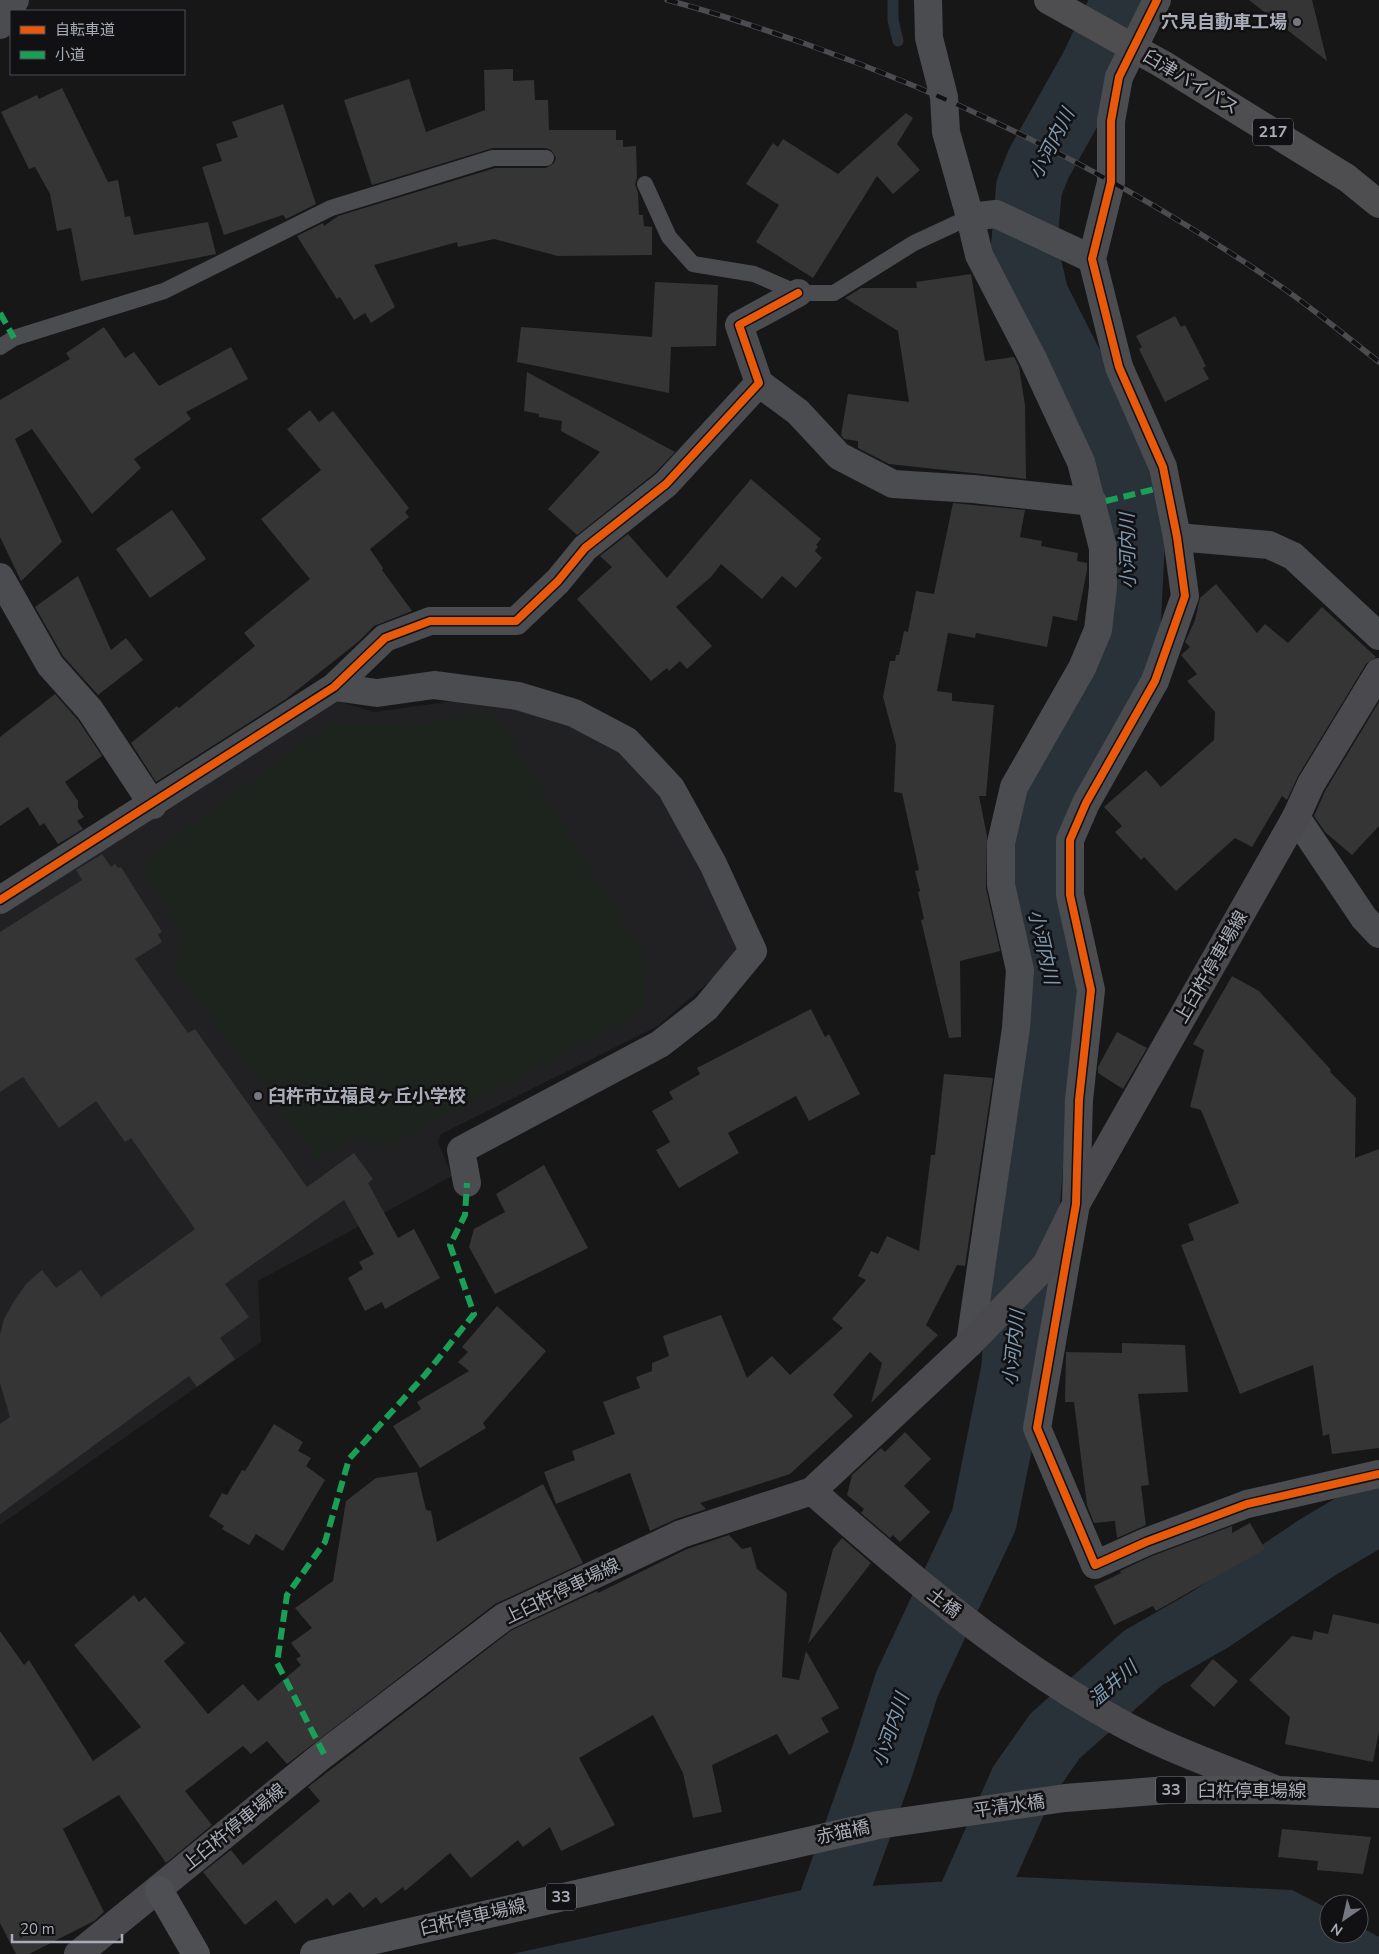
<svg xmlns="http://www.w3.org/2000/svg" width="1379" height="1954" font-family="'Nunito Sans','Noto Sans JP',sans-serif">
<rect width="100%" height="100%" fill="#171717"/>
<path fill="#212123" d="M327 698 374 712 468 699 558 715 618 750 665 800 742 953 658 1026 441 1134 438 1142 452 1176 258 1281 261 1342 0 1525V913Z"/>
<path fill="#1d241e" d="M493 711 646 958 643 1012 388 1146 355 1137 317 1159 173 968 185 940 140 863 331 722 406 726Z"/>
<path fill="#2a3239" d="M1019 1877 1292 1890 1329 1909V1934H1359V1926L1379 1937V1954H512L802 1890Z"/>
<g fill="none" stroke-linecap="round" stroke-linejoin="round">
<path stroke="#2a3239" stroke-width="11" d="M893 0V20L898 41"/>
<path stroke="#2a3239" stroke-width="66" d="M813 1954 881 1765 907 1684 984 1520 1014 1371 1036 1089 1054 993 1026 874 1042 806 1080 731 1108 683 1128 619 1132 541 1123 469 1036 297 1024 246 1029 188 1039 163 1092 69 1125 0
M960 1954 973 1893 1022 1783 1055 1736 1143 1658 1211 1619 1318 1547 1379 1511"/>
</g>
<path fill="#353536" d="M1249 0H1312L1327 61Z
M513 69V81L534 80 535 100H548L549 130H616V140H623V147L636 146 637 178 635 184 638 193 639 215H643L644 226 652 227V255L558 256 494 239 458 247 457 242 374 265 395 307 371 323 365 313 354 320 340 297 337 299 297 236 323 223 324 226 338 216 495 168H546L554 163 556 158 551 150 546 148H493L372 185 344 100 409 79 426 132 485 110 484 70Z
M62 88 108 182 118 180 125 217 130 216 134 235 208 222 216 254 81 281 71 228 57 231 50 194 35 167 29 169 1 112 37 95 39 99Z
M283 104 316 204 286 219 283 215 224 235 202 167 222 161 216 144 238 137 232 122Z
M906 113 913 118 897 144 920 170 893 194 877 176 813 278 756 242 779 205 746 184 773 143 778 147 783 139 838 174Z
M971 274 985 361 1014 357 1019 367 1025 405 1026 479 889 464 858 448V441L844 439 841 435 848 394 909 402 898 331 845 298 861 288H917L916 282Z
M655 282 718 285 716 346 671 347 669 393 517 362 521 327 652 337Z
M1175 316 1181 327 1185 325 1206 366 1203 368 1209 379 1165 402 1139 349 1142 347 1136 336Z
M104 327 125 358 134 352 159 386 231 347 248 379 186 412 191 419 134 459 141 468 92 514 32 429 15 439 62 542 21 581 0 537V400L70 359 66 353Z
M527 372 675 452 655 473 577 535 548 509 600 452 561 431 562 421 539 417V414L524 411Z
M310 410 319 422 333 411 409 508 405 512 409 517 370 549 383 568 382 570 412 611 374 626 358 642 286 699 156 782 131 743 177 706 179 708 255 646 244 633 310 579 261 519 321 470 287 429Z
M751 479 821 539 816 545 818 547 815 551 822 558 796 588 782 576 762 599 721 564 711 577 676 607 712 646 687 669 680 661 669 671 667 668 651 681 577 599 612 567 600 556 628 534 667 578Z
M953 503 1025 510 1020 537 1042 541 1041 546 1078 553 1077 561 1087 563V570L1077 621 1053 616 1047 647 976 633 975 638 948 633 937 691 952 693V701L994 705 986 796H979L987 836 986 888 1000 951 960 961 961 1037 949 1038 921 920 924 919 918 892 920 891 915 871 919 870 902 793 894 792 896 745 883 697 890 661H895L896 655H899L904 631 908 632 916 591 934 594Z
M172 510 206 559 150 598 116 549Z
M78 576 111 650 126 638 143 660 98 695 63 656 35 607Z
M1216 584 1257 633 1265 624 1288 643 1322 607 1376 657 1366 664 1298 776 1287 800 1282 796 1252 847 1235 838 1176 891 1144 857 1141 860 1115 832 1122 826 1104 807 1146 770 1161 787 1214 740 1215 712 1187 681 1197 674 1181 655 1190 647 1185 642 1195 620 1200 598Z
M55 694 78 720 102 756 65 782 78 801V808L84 817 77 821 83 829 58 844 44 823 40 826 28 807 0 826V737Z
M1379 702V826L1352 855 1325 832 1314 816 1325 791Z
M102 854 111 867 115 864 118 868 121 867 162 932 158 934 162 942 135 959 188 1033 195 1029 307 1187 354 1153 373 1179 368 1183 398 1238 414 1229 440 1278 385 1309 382 1302 365 1311 348 1278 363 1269 359 1262 374 1254 344 1200 225 1284 249 1317 220 1338 235 1359 197 1387 189 1376 0 1514V1424L10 1417 0 1383V1335L4 1319 14 1301 26 1284 42 1270 56 1288 81 1270 101 1297 195 1229 131 1138 125 1142 96 1101 59 1128 23 1077 0 1092V932L82 880 76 870Z
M1232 976 1259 991 1331 1070 1330 1072 1356 1098 1355 1158 1379 1149V1448L1332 1454 1329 1434 1323 1436 1313 1365 1240 1394 1181 1245 1194 1240 1188 1224 1239 1203 1201 1110 1190 1107 1204 1050 1193 1044Z
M811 1009 825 1037 829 1034 860 1094 809 1121 796 1096 728 1133 739 1153 679 1188 656 1150 670 1142 652 1111 673 1099 669 1092 700 1074 697 1068Z
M1117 1032 1147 1048 1123 1089 1098 1073V1067Z
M944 1074 993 1078 965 1266 957 1265 926 1325 938 1335 871 1403 882 1363 870 1352 833 1395 853 1416 790 1474 700 1503 706 1509 676 1519 650 1531 630 1473 556 1504 544 1472 575 1460 572 1451 615 1434 603 1402 640 1388 636 1377 652 1371V1363L669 1356 663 1336 721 1315 747 1378 772 1356 790 1375 843 1328 832 1319 866 1280 858 1276 871 1251 878 1254 887 1236 919 1251 931 1155H935Z
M544 1165 588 1248 495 1294 469 1247 474 1229 505 1212 496 1194Z
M497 1306 546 1351 483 1423 486 1428 420 1468 393 1426 421 1409 417 1402 469 1371 458 1362 468 1352 462 1347Z
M1122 1343 1185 1345 1188 1392 1138 1394 1149 1485 1141 1486 1146 1525 1117 1538 1115 1521 1094 1523 1087 1505 1074 1402H1065L1066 1354V1352L1122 1353Z
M274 1424 303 1442 298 1451 311 1458 306 1466 325 1480 283 1551 256 1534 249 1545 222 1529 224 1526 209 1516 222 1493 227 1495 242 1470 245 1471Z
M905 1432 931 1459 904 1486 930 1512 900 1542 893 1535 890 1538 861 1513 864 1509 847 1495 852 1475 881 1448 885 1452Z
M417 1472 426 1510 431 1511 437 1542 543 1484 583 1563 495 1604 287 1764 267 1741 251 1754 243 1746 185 1791 212 1825 166 1863 119 1795 63 1829 104 1912 94 1921 29 1954H16L0 1923V1631L24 1665 29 1660 93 1761 141 1727 74 1645 134 1595 139 1602 145 1597 185 1643 164 1661 208 1714 243 1684 258 1701 301 1665 296 1659 301 1656 291 1643 312 1628 295 1608 333 1581 346 1501 376 1478Z
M1250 1523 1265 1549 1156 1611 1153 1606 1114 1625 1094 1586 1121 1573 1120 1571 1152 1556 1232 1526V1533Z
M729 1535 742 1549 751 1547 757 1569 787 1593 782 1677 799 1680 806 1651 839 1708 821 1718 829 1732 789 1755 777 1734 712 1765 722 1812 693 1818 683 1773 653 1715 579 1758 615 1825 561 1851 550 1827 523 1847 518 1840 471 1878 450 1853 405 1891 403 1887 381 1904 376 1897 363 1908 350 1892 333 1906 327 1898 295 1924 276 1900 245 1925 203 1872 231 1850 243 1865 320 1801 308 1787 512 1630 597 1591 598 1593 687 1549Z
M842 1538 871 1563 808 1644 833 1549Z
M1333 1614 1379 1624V1731L1373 1762 1285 1744 1290 1717 1249 1680 1292 1636 1312 1640 1314 1631 1328 1634Z
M1213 1659 1238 1681 1214 1707 1190 1686Z
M1282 1829 1371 1837 1363 1874 1317 1870 1318 1861 1278 1857Z"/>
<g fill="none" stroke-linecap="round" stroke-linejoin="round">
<path stroke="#4b4c50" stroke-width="16" d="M645 184 669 237 693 264 754 274 798 293H834L914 243 970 217
M0 347 14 338 164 291 331 208 493 158H546"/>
<path stroke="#4b4c50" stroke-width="28" d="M928 0 929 38 944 97 946 132 970 217 996 214 1092 259
M1157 0 1119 77 1111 121V182L1092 259 1119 367 1163 467 1177 537 1185 596 1155 681 1086 803 1070 840V895L1091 990 1079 1100 1076 1204 1037 1428 1095 1565 1146 1542 1247 1504 1379 1474
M0 25 15 0
M970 217 979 255 1033 359 1081 462 1103 548V587L1098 630 1082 668 1014 787 1001 843V885L1020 970 1016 1028 970 1343
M759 383 798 412 839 456 893 484 973 489 1093 502
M1177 537 1269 545 1293 556 1379 636
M0 577 50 665 90 710 153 805
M334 687 377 693 434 685 518 696 574 713 627 741 671 788 713 864 753 951 706 1008 660 1044 461 1150 467 1183
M1296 817 1364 918 1379 934
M0 900 334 687 385 638 430 621H516L558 581 585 548 666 484 759 383 739 325 798 293"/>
<path stroke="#4a4a4e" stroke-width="28" d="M812 1491C908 1575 1005 1659 1117 1721 1167 1749 1224 1768 1277 1790
M78 1954 324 1754 504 1617 681 1534 812 1491 970 1343 1046 1265 1076 1204 1296 817 1311 784 1379 672"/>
<path stroke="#4d4f52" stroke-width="28" d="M159 1890 196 1954
M314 1954 878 1825 1065 1798 1168 1790H1277L1379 1794"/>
<path stroke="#4e4e51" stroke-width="28" d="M1164 65 1347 178 1379 204"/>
<defs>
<path id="rail" d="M667 0C714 12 760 28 806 44 975 104 1135 186 1283 288 1316 311 1347 337 1379 362"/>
</defs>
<use href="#rail" stroke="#4b4c4f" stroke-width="5.5"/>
<use href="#rail" stroke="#111113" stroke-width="4" stroke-dasharray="11" stroke-linecap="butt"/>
<path stroke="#4e4e51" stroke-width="28" d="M1048 0 1164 65"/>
<path stroke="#1a9f57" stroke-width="6" stroke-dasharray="12 6" stroke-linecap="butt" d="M0 313 14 338
M1106 501 1155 489
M324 1754 277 1663 287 1595 325 1542 349 1459 425 1375 474 1314 450 1245 465 1215 467 1183"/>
<defs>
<path id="cycleway" d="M1157 0 1119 77 1111 121V182L1092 259 1119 367 1163 467 1177 537 1185 596 1155 681 1086 803 1070 840V895L1091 990 1079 1100 1076 1204 1037 1428 1095 1565 1146 1542 1247 1504 1379 1474
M0 900 334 687 385 638 430 621H516L558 581 585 548 666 484 759 383 739 325 798 293"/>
</defs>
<use href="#cycleway" stroke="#111113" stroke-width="11"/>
<use href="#cycleway" stroke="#e8590c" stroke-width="8"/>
</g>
<g fill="#757880" stroke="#111113" stroke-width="2">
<circle cx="1297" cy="22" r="5"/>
<circle cx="258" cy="1096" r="5"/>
</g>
<g text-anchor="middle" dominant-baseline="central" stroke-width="5" stroke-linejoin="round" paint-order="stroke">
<g fill="#111113" stroke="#7b7e86" stroke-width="1">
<rect x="1253" y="118.5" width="40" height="27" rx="4"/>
<rect x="1156" y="1776.5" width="30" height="27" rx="4"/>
<rect x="546" y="1883.5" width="30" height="27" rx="4"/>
</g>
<g font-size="16" font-weight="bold" fill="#a8adb8">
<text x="1273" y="132">217</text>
<text x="1171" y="1790">33</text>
<text x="561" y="1897">33</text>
</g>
<g font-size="18" font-weight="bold" fill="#a8adb8" stroke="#111113" text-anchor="end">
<text x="1287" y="22">穴見自動車工場</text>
<text x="268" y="1096" text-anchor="start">臼杵市立福良ヶ丘小学校</text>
</g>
<g font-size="18" fill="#a8adb8" stroke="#111113">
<text transform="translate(1191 82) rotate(31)">臼津バイパス</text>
<text transform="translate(1211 967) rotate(-60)">上臼杵停車場線</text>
<text transform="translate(562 1591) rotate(-26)">上臼杵停車場線</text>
<text transform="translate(944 1603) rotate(37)">土橋</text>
<text x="1252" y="1791">臼杵停車場線</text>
<text transform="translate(1009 1806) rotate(-8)">平清水橋</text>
<text transform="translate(234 1827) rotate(-39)">上臼杵停車場線</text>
<text transform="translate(843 1832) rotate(-12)">赤猫橋</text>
<text transform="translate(473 1917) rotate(-13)">臼杵停車場線</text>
</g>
<g font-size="19" font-style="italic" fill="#7f9bb3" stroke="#111113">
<text transform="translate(1052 144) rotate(-63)">小河内川</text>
<text transform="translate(1128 551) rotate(-91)">小河内川</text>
<text transform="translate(1043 947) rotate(77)">小河内川</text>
<text transform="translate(1014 1348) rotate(-84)">小河内川</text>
<text transform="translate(1113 1684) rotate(-41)">温井川</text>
<text transform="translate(891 1730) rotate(-71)">小河内川</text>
</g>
</g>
<rect x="10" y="10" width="175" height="65" fill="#111113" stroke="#4d4f55"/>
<rect x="20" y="26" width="25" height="8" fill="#e8590c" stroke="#4d4f55"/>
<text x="55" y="35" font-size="15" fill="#a8adb8">自転車道</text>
<rect x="20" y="51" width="25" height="8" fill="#1a9f57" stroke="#4d4f55"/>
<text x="55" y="60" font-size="15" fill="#a8adb8">小道</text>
<g transform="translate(1344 1919) rotate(214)"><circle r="24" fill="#111113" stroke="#4d4f55"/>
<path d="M0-4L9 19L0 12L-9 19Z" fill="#757880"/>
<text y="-8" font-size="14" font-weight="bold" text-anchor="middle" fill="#a8adb8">N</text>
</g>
<path d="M12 1934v8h110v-8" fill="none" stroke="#a8adb8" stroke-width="2.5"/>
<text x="20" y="1934" font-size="15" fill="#a8adb8" stroke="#111113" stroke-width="4" paint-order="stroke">20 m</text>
</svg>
